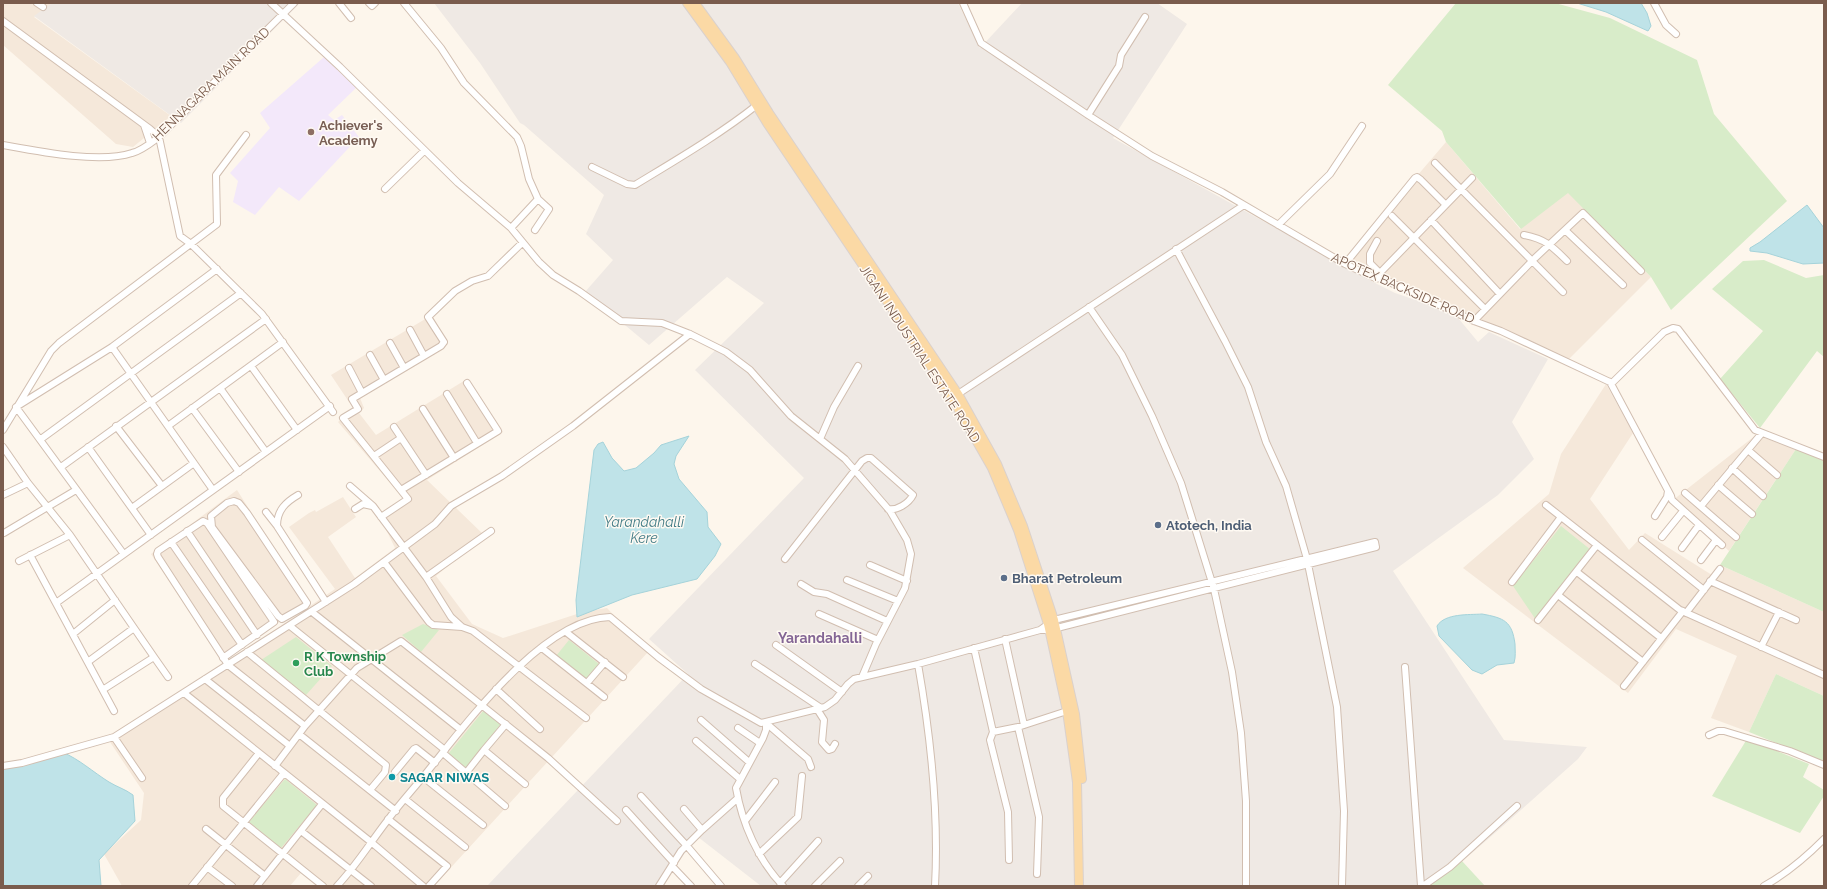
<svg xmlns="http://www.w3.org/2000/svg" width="1827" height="889" font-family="Raleway,sans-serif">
<rect width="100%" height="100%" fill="#fdf6ec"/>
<path fill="#f5e8da" d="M3 3H52L34 17 171 116 133 147 116 144 3 45Z
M1446 142 1520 229 1568 192 1651 277 1569 359 1346 259Z
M432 315 448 344 360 398 364 408 359 413 376 435 467 379 503 432 427 480 484 535 436 576 472 624 503 638 583 612 607 608 648 652 434 886H317L301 873 290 886H122L104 854 141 820 144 793 110 742 335 589 289 527 309 513 315 510 316 512 343 497 356 517 328 537 355 578 395 548 380 517 403 498 338 422 353 408 331 375Z
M1606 384 1633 433 1590 499 1629 550 1645 533 1712 575 1720 565 1824 612V696L1776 674 1749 732 1711 718 1737 656 1676 629 1628 693 1463 568 1549 494 1561 454Z
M1756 435 1796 449 1729 551 1673 500Z
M237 490 308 602 222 662 151 554Z"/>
<path fill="#efe9e4" d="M52 3H300L181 123 34 16Z
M434 3H958L980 48 1022 3H1157L1187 24 1113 138 1377 284 1395 293 1454 313 1478 342 1489 332 1548 359 1512 422 1534 459 1498 495 1393 571 1504 740 1587 747 1578 759 1503 826 1450 872 1428 886H761L698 837 658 886H487L688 674 649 639 804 478 695 370 764 303 727 277 649 345 585 292 613 260 586 234 604 195 524 125 520 123 480 63Z"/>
<path fill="#f3e8fa" d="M324 57 356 88 328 115 334 120 342 115 359 137 299 201 279 187 255 215 233 202 238 181 230 173 270 128 260 113Z"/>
<path fill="#d8ecc9" d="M1456 3H1555L1610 18 1697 60 1714 114 1787 201 1671 310 1651 277 1568 193 1521 229 1446 142 1442 131 1388 85Z
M1764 260 1806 278 1824 275V357L1817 351 1760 428 1720 379 1763 331 1712 289 1743 261Z
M1796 449 1824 461V612L1720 565Z
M1561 526 1591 550 1536 620 1513 586Z
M423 624 439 630 421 652 402 635Z
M296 637 332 666 306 695 261 660Z
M569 640 599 664 586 680 556 656Z
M1776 674 1824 696V762L1749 732Z
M484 710 501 724 466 768 448 754Z
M1747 739 1809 764 1803 777 1824 790V796L1800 833 1712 796Z
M285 779 317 805 281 848 249 822Z
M1462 861 1485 886H1428Z"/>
<path fill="#bfe3e8" stroke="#a5d3da" d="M1577 3H1641L1647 13 1651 26 1648 31 1606 12Z
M1807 205 1824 228V263L1803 264 1767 253 1750 251V248L1760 242Z
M689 436 676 456 674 464 679 479 707 512 708 527 721 544 715 556 697 579 632 595 577 617 576 600 594 450 598 444 603 442 612 458 624 471 636 468 654 453 661 445Z
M1482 614C1504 618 1512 621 1515 644 1515 651 1516 656 1514 663L1497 665 1482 674 1472 670 1439 636 1437 626C1445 613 1469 615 1482 614Z
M62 752C79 759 93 772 109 782 117 787 125 789 133 795L135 821 99 860 101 886H3V766Z"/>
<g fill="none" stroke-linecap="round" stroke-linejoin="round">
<defs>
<path id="minor" d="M37 3 43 7
M271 3 340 67 458 183 511 228 539 262 553 275 579 291 621 321 662 323 690 334 726 352 750 370 791 416 845 459 890 511 907 540 911 554 905 588 876 644 862 677
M339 3 351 18
M369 3 372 6 375 3
M404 3 441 48 464 83 517 137 521 146 529 179 538 199 511 228
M963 3 981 43 1088 115 1152 156 1222 192 1345 264 1375 278 1383 279 1474 321 1501 331 1612 383 1664 332 1673 328 1678 329 1755 430 1824 457
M1654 3 1666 25 1676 34
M3 21 150 129 159 137 180 236 191 244 262 314 333 412
M1088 115 1119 66 1121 55 1145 17
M144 125 150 143
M3 145C36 151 100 164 132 153 141 151 151 143 159 137L294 3
M1435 163 1563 292
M592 167 627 184 635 185C676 160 719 135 757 105
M385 189 424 151
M1392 216 1485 309
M1431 220 1500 294
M1278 225 1330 174 1362 126
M535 230 549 209 538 199
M1565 230 1623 285
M1524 235C1545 239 1552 246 1567 261
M1377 241 1370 254V263L1380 273
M1176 249 1225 341 1248 387 1266 442 1286 486 1307 559 1337 707 1344 811 1342 886
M1345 264 1415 178 1417 177 1421 180 1446 205
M1375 278 1472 178
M1089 307 1122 355 1152 416 1181 483 1214 589 1232 672 1241 733 1246 801V886
M1474 321 1535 258 1583 213 1641 271
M410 330 424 356
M390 343 404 368
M112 347 213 490
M370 355 384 380
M251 366 297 430
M349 368 362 393
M1610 382 1671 496 1672 500 1722 545
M220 388 266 452
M447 394 477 443
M955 396 1244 205
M192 408 239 472
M423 409 454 458
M116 426 162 486
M168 426 283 342
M394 427 426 475
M3 430 51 351 59 343 217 224 216 175 246 135
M41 439 241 293
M820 439 834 407 858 366
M3 447 28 483 70 535 154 657
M88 447 151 535
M1748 450 1777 475
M374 456 401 438
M61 467 266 319
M1732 468 1763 496
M1718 485 1752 514
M350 486 373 506 426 577 451 617 462 627 473 631 586 718
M401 490 498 431 467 383
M1685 493 1736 537
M3 495 28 483
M298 495C286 502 277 510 277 526L326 602
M234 501 239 503 247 513 307 603 305 606 282 619 278 616 212 527 211 516 227 503Z
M1546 505 1680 610 1824 675
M1701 506 1762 433
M132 508 194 463
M355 509 363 504 372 506
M266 512 277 526
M1655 516 1667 497 1668 491
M381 517 408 499 343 418 358 409 352 399 441 346 444 342 428 317 455 291 472 281 488 276 522 243
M187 531 257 635
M4 533 76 490
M1662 537 1683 511
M1642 540 1704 590
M171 542 242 645
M1375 542 1376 547 1049 630H1040L1054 620Z
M1682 548 1699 525
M123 553 16 407 112 347 217 269
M30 555 114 711
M785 559 862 461 867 458H871L913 495C909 503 897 511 888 509
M1701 560 1716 540
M19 561 70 535
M384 562 429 622 433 625 462 627
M870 565 907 581
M1577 572 1661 638
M426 577 491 531
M847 580 898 601
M1710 581 1796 620
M1512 582 1561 517
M801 584 814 592 827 594 887 621
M1558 595 1643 662
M56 603 330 406
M312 612 461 730
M1686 613 1720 569
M819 614 878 640
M1538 620 1597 545
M290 626 445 750
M566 632 623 677
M73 634 115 600
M1005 639 1024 725
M776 645 842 692
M1761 647 1779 612
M542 648 604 697
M974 648 993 732 990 740 1008 812 1009 860
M247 652 386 765 385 772 370 790
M223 658 274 622 207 523 203 521 158 551 157 554 158 557 225 660 228 665 305 726
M89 661 134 628
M755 664 821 708
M918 664C931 738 939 812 935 886
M1405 667 1421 886
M205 679 290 746
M587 683 605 662
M1624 686 1683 611
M104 689 154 657 168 677
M496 689 540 729
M184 693 371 842 423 886
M817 709 824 720 822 742 829 750 832 749 835 744
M701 720 749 762
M766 723V730L763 738 736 788C742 823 758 860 783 886
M766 723 808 759 811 767
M1018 727 1039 817 1037 874
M738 728 760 743
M993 732 1018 727 1067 711
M299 734 396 811
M1709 735 1718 731H1724L1790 751 1824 765
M114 737 142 778
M696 741 740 779
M484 750 506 724
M259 753 223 798V806L323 886
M443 753 505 806
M3 766 22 763 114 737 354 584 435 524 451 506 502 476 573 426 690 334
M275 766 305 726 357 668 401 641 548 758 617 821
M395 772 414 749 416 748 435 763
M466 773 484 750 525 784
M423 777 483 825
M641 796 687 846 721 886
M405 799 465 847
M684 809 702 830
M626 810 674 863
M388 819 447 866 429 886
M745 821 775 782
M206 829 265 876
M301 831 371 886
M759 854 798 817 802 776
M672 866 691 886
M207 867 232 886
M780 883 818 841
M192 886 284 773
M257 886 322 804
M337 886C356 866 370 843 387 821 401 802 417 785 431 767 469 720 545 618 610 617L658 657 701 689 761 723 825 707 835 700 848 684 854 679 918 664 1040 630
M659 886 681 851 702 830 738 798
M815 886 840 861
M858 886 868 876
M1423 886 1450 867 1517 806
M1764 886C1786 874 1806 857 1824 839"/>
<path id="major" d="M687 3 730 62 767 123 952 398 992 468 1018 530 1048 624 1067 711 1077 782 1079 886
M695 3 735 58 769 113 958 394 997 464 1023 526 1054 620 1075 714 1082 779"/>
</defs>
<use href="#minor" stroke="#d1beb0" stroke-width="8"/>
<use href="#major" stroke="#dad1cd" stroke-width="10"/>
<use href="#minor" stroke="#fff" stroke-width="6"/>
<use href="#major" stroke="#fbd9a5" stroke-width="8"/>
</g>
<circle fill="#8d6e63" stroke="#fffaf3" stroke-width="1.5" cx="311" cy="132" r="4"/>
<g fill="#5c6f8a" stroke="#fffaf3" stroke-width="1.5">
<circle cx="1158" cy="525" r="4"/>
<circle cx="1004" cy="578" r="4"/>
</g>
<circle fill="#2e9e5b" stroke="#fffaf3" stroke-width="1.5" cx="296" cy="663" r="4"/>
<circle fill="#0f9aa8" stroke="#fffaf3" stroke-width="1.5" cx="392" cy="777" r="4"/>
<g text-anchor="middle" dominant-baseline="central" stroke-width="3" stroke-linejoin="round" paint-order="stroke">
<g font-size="13" fill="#7a5c4d" stroke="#fffaf3">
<text transform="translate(211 84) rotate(-44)">HENNAGARA MAIN ROAD</text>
<text transform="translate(1403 288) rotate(24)">APOTEX BACKSIDE ROAD</text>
<text transform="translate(920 354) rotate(57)">JIGANI INDUSTRIAL ESTATE ROAD</text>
</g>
<g font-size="13" font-weight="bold" fill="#785e54" stroke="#fffaf3" text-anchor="start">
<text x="319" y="125">Achiever's<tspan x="319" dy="15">Academy</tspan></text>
</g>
<g font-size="13" font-weight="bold" fill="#4e5e75" stroke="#fffaf3" text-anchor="start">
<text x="1166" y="525">Atotech, India</text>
<text x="1012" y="578">Bharat Petroleum</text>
</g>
<g font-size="13" font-weight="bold" fill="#27864d" stroke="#fffaf3" text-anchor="start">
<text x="304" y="656">R K Township<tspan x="304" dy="15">Club</tspan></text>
</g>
<g font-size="13" font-weight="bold" fill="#0d838f" stroke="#fffaf3" text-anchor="start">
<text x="400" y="777">SAGAR NIWAS</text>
</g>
<g font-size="14" font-style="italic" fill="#437c86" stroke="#fffaf3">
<text x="644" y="522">Yarandahalli<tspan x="644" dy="16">Kere</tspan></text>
</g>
<g font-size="14" font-weight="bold" fill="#846695" stroke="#fffaf3">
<text x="820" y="638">Yarandahalli</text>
</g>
</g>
<rect width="1827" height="889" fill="none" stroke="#7a5c4d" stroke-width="8"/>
</svg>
